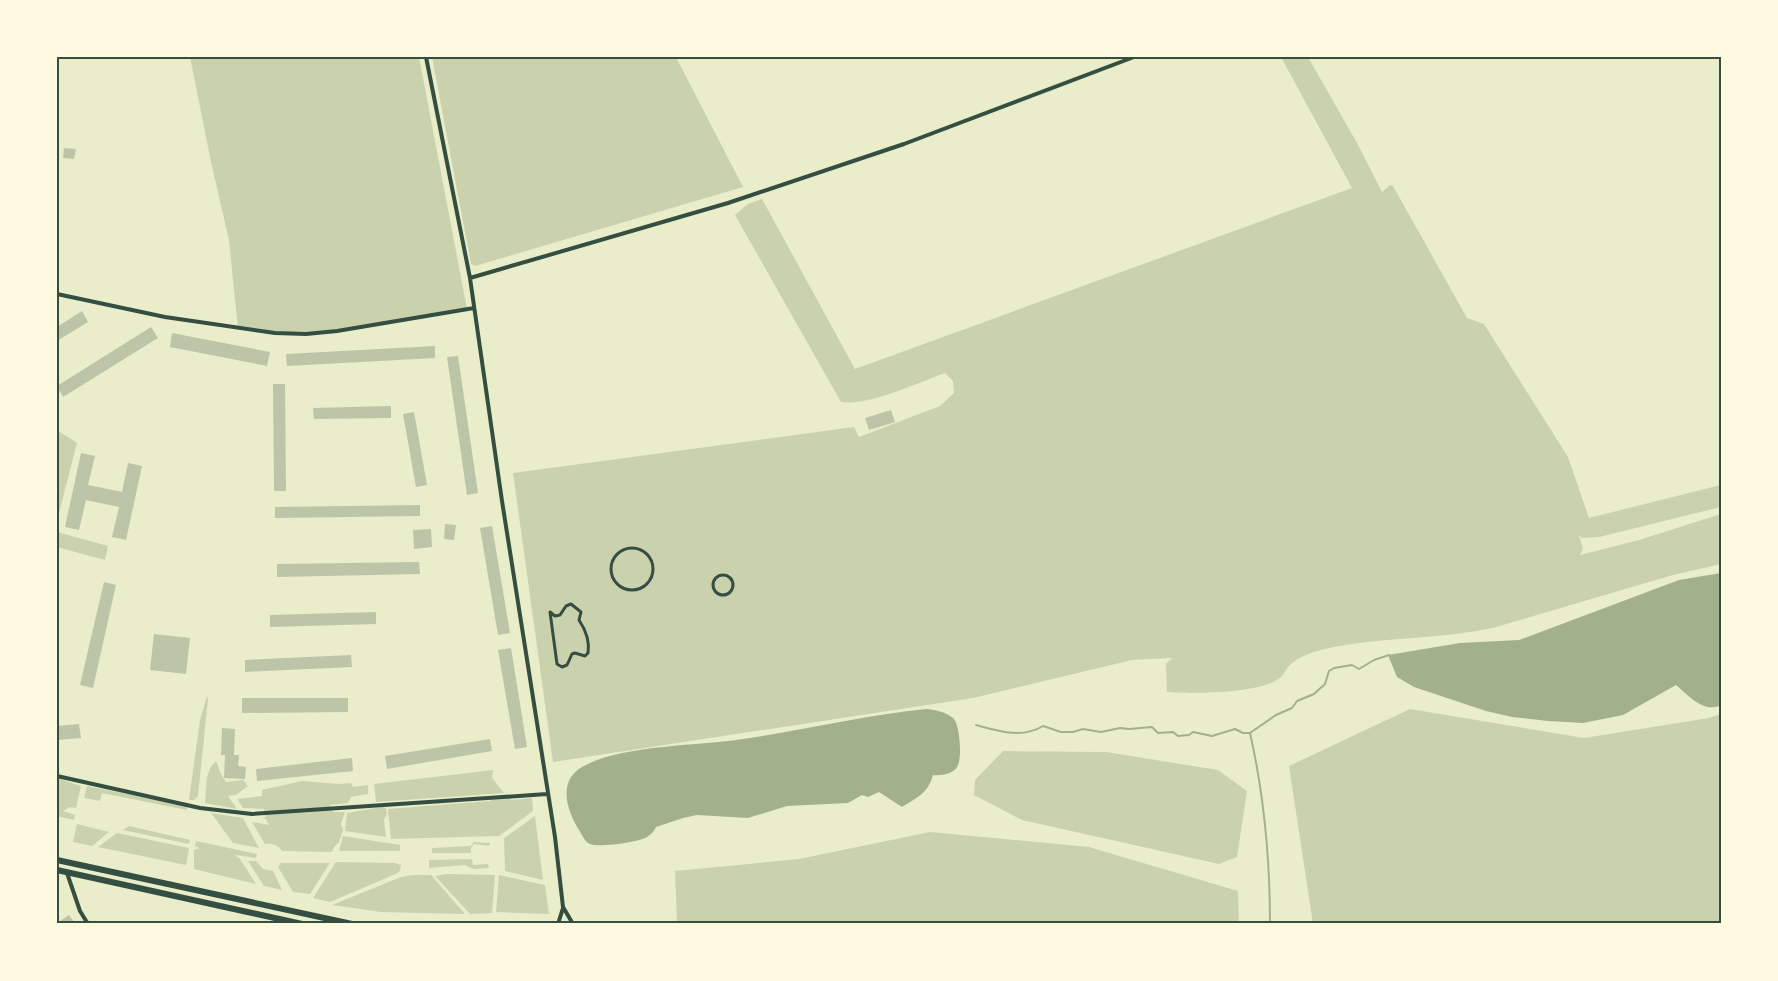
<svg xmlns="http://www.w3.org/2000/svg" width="1778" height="981" font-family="Mulish,sans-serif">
<rect width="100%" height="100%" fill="#e9edc9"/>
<path fill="#cad2ad" d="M190 57H419L467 309 306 334 238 329 229 240 211 162Z
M432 57H676L743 187 475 266 471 264Z
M1281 57H1308L1357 143 1382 192 1390 185 1393 186 1467 318 1484 324 1568 457 1589 518 1721 485V507L1599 537 1582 538 1579 535 1583 549 1580 555 1639 540 1721 514V564L1673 575 1493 628C1441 639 1386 637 1334 647 1318 650 1299 655 1288 667 1285 671 1283 676 1280 678 1260 694 1192 694 1167 692L1166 664 1172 658 1132 660 973 698 553 762 513 473 854 427 859 437 940 406 954 393 953 381 945 373C917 383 869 406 841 402L735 215 748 204 762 199 855 369 1352 188Z
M57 430 77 443 57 521Z
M57 532 108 546 105 560 57 547Z
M207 696 208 699 198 796 194 800H189L200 720Z
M1410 709 1584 738 1709 718 1721 714V924H1313L1289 766Z
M1003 751 1106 752 1218 770 1247 791 1237 857 1219 864 1022 820 974 795 975 780Z
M216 761 221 774 226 782 243 780 248 786 236 795 228 796 237 809 205 803C207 788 204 772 216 761Z
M493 770 492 778 504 793 376 802 374 784Z
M57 778 81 786 76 808 70 807 63 811 75 815 74 820 57 816Z
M302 781 339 784 351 783 353 787 368 785V794L351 797 348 803 330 805 333 812H345L341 824 343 830 339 842 334 847 332 852 282 851C278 845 273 843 265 844L252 822 269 825 266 819 262 818 266 817 264 809 243 808 237 799 262 796V790Z
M87 786 187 806V810L102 793 100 801 84 798Z
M495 798H509L511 800 532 798 533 811 499 836 391 839 388 809 490 801Z
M382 807 386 808 387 814 384 819 386 837 345 831 347 813Z
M211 813 243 818 259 848 233 843Z
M535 816 543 880 505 871 504 838Z
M77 824 109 832 92 846 73 842Z
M129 826 190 840 189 844 123 830Z
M930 832 1089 847 1238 891 1239 924H677L675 871 799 859Z
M117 833 189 848 186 865 98 847Z
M343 836 400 845V851H339Z
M196 841 257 854 256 858 235 855 240 859 256 884 194 869V850L200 848 195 846Z
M474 842 490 843 489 846 474 844 471 848V853H432V848L471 846Z
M472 859 473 865 488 864 489 868 473 869 465 865 429 868V860Z
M248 861H256L263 869 273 871 282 890 264 886Z
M336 862 395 863 401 865 400 870 398 873 330 902 313 898Z
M281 863H330L310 894 293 892 278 867Z
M447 874 495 875 492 913 470 914 435 876Z
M412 875H431L465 914 381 912 332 905 401 877Z
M499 875 545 885 549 914 496 912Z"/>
<path fill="#a3b18a" d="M1721 573V705C1704 714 1688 695 1676 685L1623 715 1583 723 1548 721 1512 717 1486 711 1414 687 1397 677 1388 655 1460 643 1519 640 1679 580Z
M927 709C936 710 946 712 953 718 960 724 962 757 958 765 955 774 941 776 933 775 928 793 918 797 902 807L879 792 868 797 862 795 848 803 787 806 748 818 697 815 683 818 656 827C654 831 652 834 647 837 639 842 598 848 590 844 585 842 582 835 579 830 566 809 558 781 582 767 619 745 698 746 743 739 804 730 865 715 927 709Z"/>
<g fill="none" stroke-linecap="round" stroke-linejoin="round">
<path stroke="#a3b18a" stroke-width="2" d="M976 725C998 731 1022 739 1043 726L1061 732H1073L1083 729 1101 732 1120 728 1129 729 1152 727 1158 733 1173 732 1178 736 1189 735 1193 732 1212 736 1235 729 1243 733H1250L1276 715 1292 708 1297 701 1314 694 1325 684 1329 671 1334 668 1352 665 1359 669 1374 660 1389 655
M1250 733C1264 795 1270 861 1270 924"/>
</g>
<path fill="#bcc5a7" d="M64 148 76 149 74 159 63 158Z
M82 311 88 322 57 341V327Z
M151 327 158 338 63 397 57 386Z
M172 333 270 352 267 366 170 347Z
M435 346V358L287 366 286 354Z
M458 356 478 493 467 495 447 357Z
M273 384H285L286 491H274Z
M391 406V418L314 419 313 408Z
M891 410 895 422 869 430 865 418Z
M414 412 427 485 416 487 403 414Z
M81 453 95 456 88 485 122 492 128 463 142 466 126 540 112 537 119 507 86 500 79 530 65 527Z
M420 505V516L275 518V507Z
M445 524 456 525 454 540 444 539Z
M492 526 510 633 498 635 480 528Z
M431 529 432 547 414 549 413 530Z
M419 562 420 574 277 577V564Z
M104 582 116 585 93 688 80 685Z
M376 612V624L270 627V615Z
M154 634 190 638 186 674 150 670Z
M511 648 527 747 515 749 498 650Z
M351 655 352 667 245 672V660Z
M242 698H348V712L242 713Z
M79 724 81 738 57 740V726Z
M222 728 235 729 234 755H239L238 766 246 767 245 779 224 778 225 755H221Z
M490 739 492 751 387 769 385 756Z
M352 758 353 771 257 781 256 769Z
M69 915 74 922 62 924 60 921Z"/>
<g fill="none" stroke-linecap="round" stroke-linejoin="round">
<path stroke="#344e41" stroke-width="3" d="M611 569a21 21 0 1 1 42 0a21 21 0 1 1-42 0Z
M713 585a10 10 0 1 1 20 0a10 10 0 1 1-20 0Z
M571 604 581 612 579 620C585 629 590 641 588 653L585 656 575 653 572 654 567 665 562 667 557 664 550 612 555 616 560 615 566 606Z"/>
<path stroke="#344e41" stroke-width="4" d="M426 57 470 278 502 501 555 837 563 907 573 924
M470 278 728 203 904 144 1134 57
M57 294 165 317 275 333 306 334 337 331 474 308
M57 776 200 808 252 814 547 794
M67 873 80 911 88 924
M558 924 563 908"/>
<path stroke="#344e41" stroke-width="6" d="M57 860 352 924
M57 870 302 924"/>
</g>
<rect width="1778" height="981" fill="none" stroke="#fefae0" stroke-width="117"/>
<rect x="58" y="58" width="1662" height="864" fill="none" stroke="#344e41" stroke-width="2"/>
</svg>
